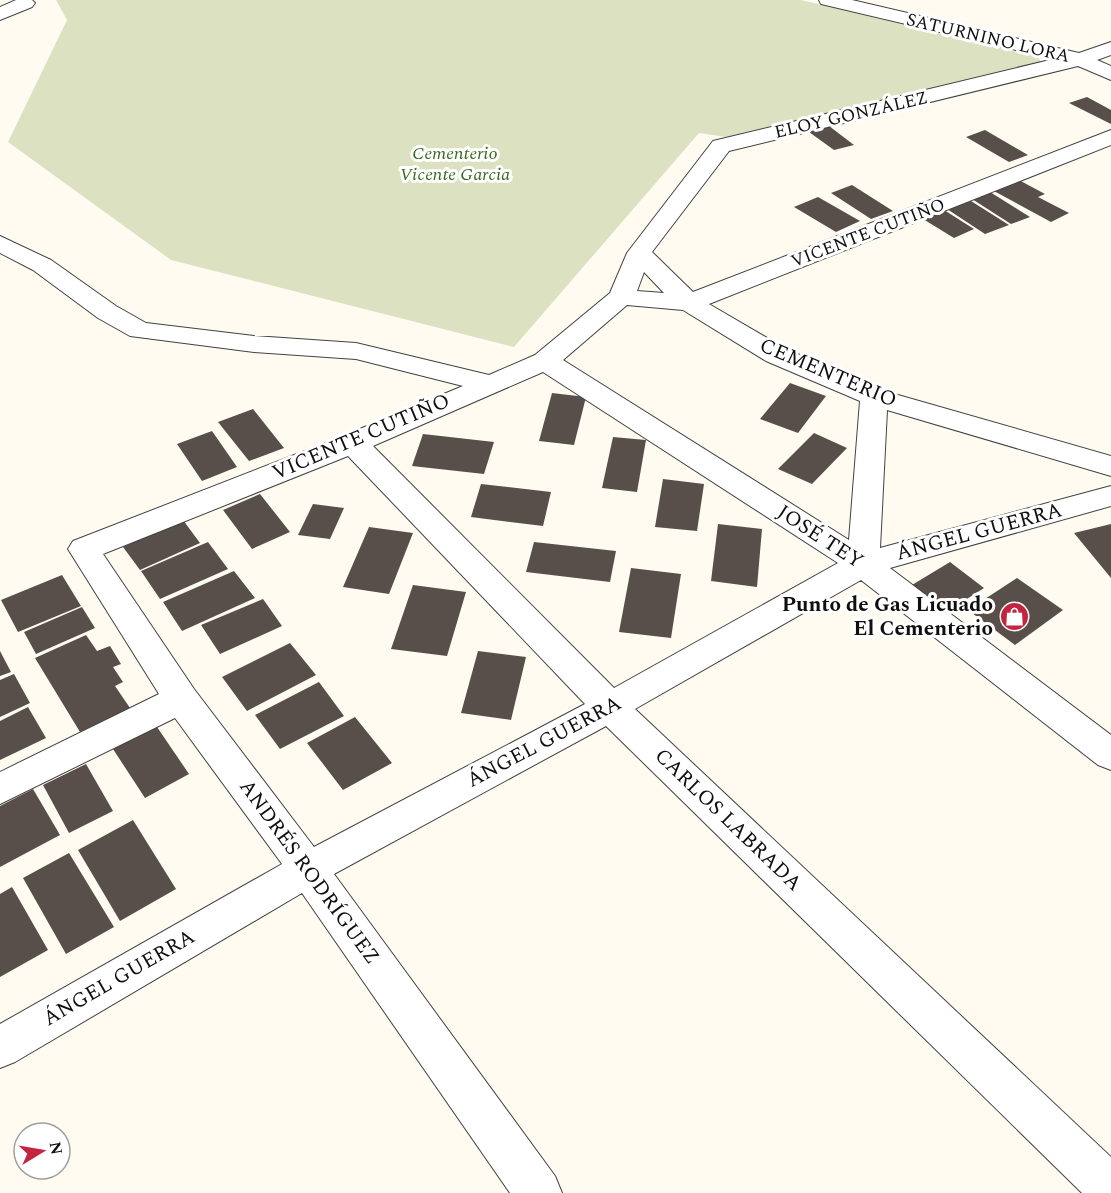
<svg xmlns="http://www.w3.org/2000/svg" width="1111" height="1193" font-family="Spectral,serif">
<rect width="100%" height="100%" fill="#fffbf1"/>
<path fill="#dce2c1" d="M56 0H801L1038 57 1042 64 726 137 699 133 514 347 171 260 8 142 67 20Z"/>
<path fill="#584f4b" d="M1087 97 1111 110V124L1069 103Z
M829 126 854 145 834 150 809 132Z
M985 130 1028 155 1009 162 966 137Z
M1017 179 1045 194 1038 197 1069 213 1051 222 992 190Z
M852 185 893 211 871 219 831 193Z
M990 192 1030 217 1011 224 972 199Z
M818 197 860 221 836 232 794 207Z
M971 201 1009 225 985 234 947 209Z
M944 210 974 229 954 238 923 219Z
M790 383 826 396 798 433 760 419Z
M552 393 586 397 574 445 539 441Z
M253 409 284 448 249 461 218 422Z
M212 431 237 467 202 481 177 444Z
M814 433 847 448 812 484 778 469Z
M423 434 494 442 484 474 412 466Z
M613 437 646 440 637 492 602 488Z
M663 479 704 484 697 531 655 527Z
M481 484 551 492 543 526 471 517Z
M260 494 290 532 252 549 223 510Z
M313 504 344 508 330 539 298 535Z
M183 520 200 543 140 570 123 547Z
M718 524 762 529 757 587 711 581Z
M1111 524V578L1074 533Z
M369 527 413 533 389 594 343 587Z
M208 542 228 569 160 599 141 571Z
M534 542 616 551 610 582 526 572Z
M950 562 984 588 942 615 907 588Z
M631 568 681 574 671 638 619 632Z
M234 571 255 598 182 631 163 602Z
M62 575 81 606 18 632 1 600Z
M1017 578 1063 610 1015 645 968 610Z
M413 585 466 592 447 656 391 649Z
M263 599 282 626 220 654 201 625Z
M82 607 95 628 36 654 24 632Z
M86 635 97 651 110 646 121 664 113 667 123 682 115 686 130 708 80 732 35 658Z
M290 643 316 675 247 711 222 677Z
M0 651 11 672 0 676Z
M478 651 526 657 511 720 461 713Z
M14 674 30 703 0 717V680Z
M319 682 344 716 280 749 255 715Z
M28 707 46 738 0 760V721Z
M355 717 392 763 343 790 307 743Z
M157 727 189 774 145 798 113 749Z
M86 764 113 811 69 833 43 785Z
M33 789 60 835 0 867V806Z
M133 820 176 889 120 921 78 850Z
M69 853 114 927 66 954 23 878Z
M12 887 48 950 0 977V894Z"/>
<g fill="none" stroke-linecap="round" stroke-linejoin="round">
<defs>
<path id="minor" d="M16 0H32L35 3 32 7 0 20V7Z
M819 0H852L1079 53 1111 42V55L1097 60 1111 66V80L1078 66 729 151 652 252 693 292 1111 130V145L709 304 786 349 884 391 1111 456V476L887 410 880 548 1111 486V506L890 568 1111 735V770L1098 765 861 580 635 709 1111 1157V1193H1082L606 726 334 874 555 1176 562 1193H510L302 893 15 1062 0 1068V1024L282 864 175 718 0 804V772L159 694 68 549 73 541 343 436 463 386 356 359 254 352 130 336 98 318 33 270 0 253V236L51 260 116 306 146 323 254 336 356 343 489 375 535 355 610 293 627 253 713 141 1054 59 821 4ZM644 272 664 293 637 291ZM627 305 683 310 766 361 860 401 849 540 563 360ZM543 372 838 563 614 688 373 446ZM348 456 585 704 314 847 194 689 103 554Z"/>
</defs>
<use href="#minor" stroke="#424242" stroke-width="2"/>
<use href="#minor" fill="#fff" fill-rule="evenodd"/>
</g>
<defs>
<symbol id="shop-disc" viewBox="-11 -11 22 22"><circle r="9.5" fill="#c3243f" stroke="#fff"/><path d="M-5-2.5h2.3a2.7 3.5 0 0 1 5.4 0H5L5.5 6h-11ZM-1.5-2.5h3a1.5 2.3 0 0 0-3 0Z" fill="#fff"/></symbol>
</defs>
<g fill-rule="evenodd">
<use href="#shop-disc" x="998" y="600" width="33" height="33"/>
</g>
<g text-anchor="middle" dominant-baseline="central" stroke-width="6" stroke-linejoin="round" paint-order="stroke">
<g font-size="18" fill="#0f0f0f" stroke="#fff">
<text transform="translate(988 38) rotate(13)">SATURNINO LORA</text>
<text transform="translate(851 115) rotate(-13)">ELOY GONZÁLEZ</text>
<text transform="translate(868 233) rotate(-21)">VICENTE CUTIÑO</text>
</g>
<g font-size="18" font-style="italic" fill="#37691d" stroke="#fff">
<text x="455" y="153">Cementerio<tspan x="455" dy="21">Vicente Garcia</tspan></text>
</g>
<g font-size="21" fill="#0f0f0f" stroke="#fff">
<text transform="translate(828 373) rotate(23)">CEMENTERIO</text>
<text transform="translate(361 437) rotate(-23)">VICENTE CUTIÑO</text>
<text transform="translate(979 532) rotate(-15)">ÁNGEL GUERRA</text>
<text transform="translate(820 537) rotate(33)">JOSÉ TEY</text>
<text transform="translate(544 742) rotate(-28)">ÁNGEL GUERRA</text>
<text transform="translate(728 820) rotate(44)">CARLOS LABRADA</text>
<text transform="translate(309 872) rotate(54)">ANDRÉS RODRÍGUEZ</text>
<text transform="translate(119 978) rotate(-30)">ÁNGEL GUERRA</text>
</g>
<g font-size="21" font-weight="bold" fill="#0f0f0f" stroke="#fff" text-anchor="end">
<text x="993" y="605">Punto de Gas Licuado<tspan x="993" dy="24">El Cementerio</tspan></text>
</g>
</g>
<g transform="translate(42 1151) rotate(79)"><circle r="28" fill="#ffffff" stroke="#9f9f9f" stroke-width="1.5"/>
<path d="M0-4.5L10 22L0 15L-10 22Z" fill="#c3243f"/>
<text y="-9" font-size="16" font-weight="bold" text-anchor="middle" fill="#0f0f0f">N</text>
</g>
</svg>
